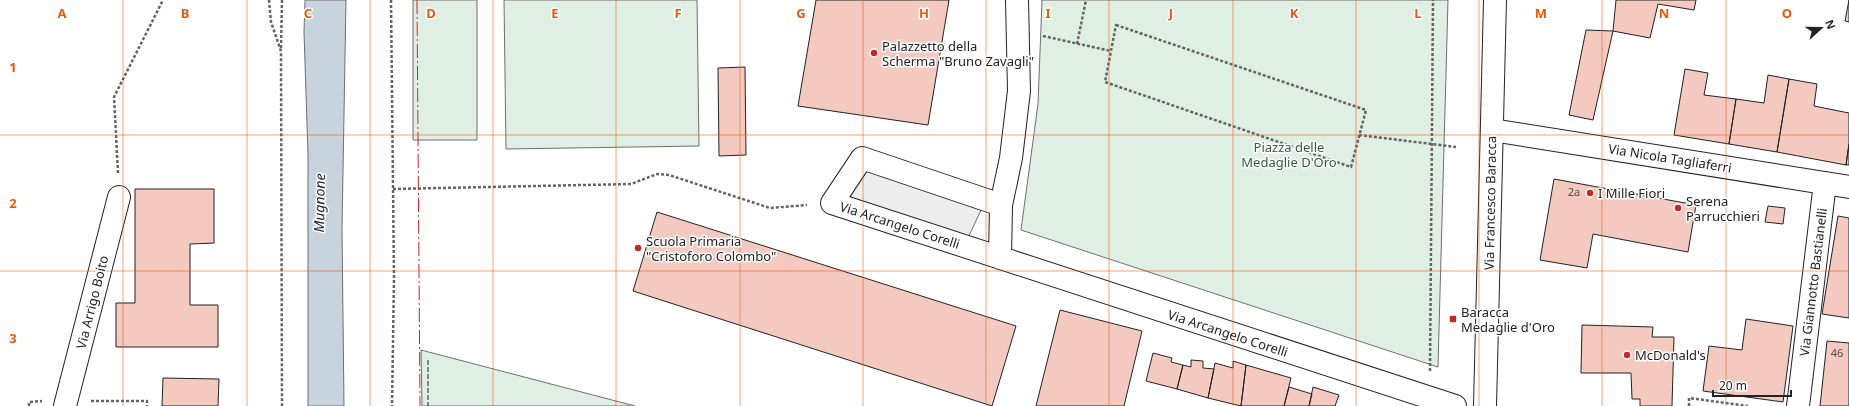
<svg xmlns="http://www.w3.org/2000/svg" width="1849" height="406" font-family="'Noto Sans',sans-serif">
<rect width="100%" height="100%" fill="#fff"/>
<path fill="#e0efe3" stroke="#6f6f6f" d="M413 0H477V140H413Z
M504 0H697L699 146 506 149Z
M1042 0H1448L1438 367 1021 230 1038 104Z
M421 350 635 406H422Z"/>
<path fill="#ededed" stroke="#6f6f6f" d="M864 166 982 208 966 242 844 199Z"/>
<path fill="#c7d3dd" stroke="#6f6f6f" d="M305 0H346L342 228 344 406H308V154L304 32Z"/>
<path fill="#f3c9c0" stroke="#222" d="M816 0H949L928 125 798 106Z
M1616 0H1696L1694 10 1658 4 1650 38 1613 31Z
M1849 0V22L1845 21Z
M1586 30 1613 31 1593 120 1569 115Z
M745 67 746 155 719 156 718 68Z
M1685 69 1708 73 1704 95 1736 99 1729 144 1674 135Z
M1768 75 1789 79 1777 152 1729 144 1736 99 1764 103Z
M1789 79 1817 84 1814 106 1849 113V144L1846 165 1777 152Z
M1849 144V165H1846Z
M1554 179 1696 205 1688 252 1593 234 1587 268 1540 260Z
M135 189H214V243L190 244V305H218V347H116V303H135Z
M1768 206 1785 208 1783 224 1765 222Z
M657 212 1016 326 992 406 633 291Z
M1838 216 1849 218V318L1822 314Z
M1060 310 1142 331 1124 406H1036Z
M1746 319 1793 326 1783 402 1703 391 1709 346 1742 350Z
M1582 325 1653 327 1652 337H1674L1672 406H1640V399H1632L1631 373H1581Z
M1827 341 1849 343V406H1820Z
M1153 353 1172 358 1171 362 1183 365 1177 389 1146 381Z
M1191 360 1203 361V368L1214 369 1208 398 1177 389 1183 365 1191 367Z
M1233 361 1246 365 1241 406 1208 398 1215 363 1233 368Z
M1246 365 1291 378 1284 406H1241Z
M163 378 219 379 218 406H162Z
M1289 387 1312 394 1309 406H1284Z
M1313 387 1339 395 1335 406H1309Z"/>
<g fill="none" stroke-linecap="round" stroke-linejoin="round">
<defs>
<path id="street" d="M1492 130 1849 187
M1001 205 862 158 832 203 1455 406
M1000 258 1001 205 1011 158 1019 91 1017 0
M65 406 119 197
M1798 406 1825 183"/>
<path id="primary" d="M1485 406 1495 0"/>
</defs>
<use href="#street" stroke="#222" stroke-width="24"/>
<use href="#primary" stroke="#222" stroke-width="24"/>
<path stroke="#646464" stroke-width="2.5" stroke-dasharray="3 2" stroke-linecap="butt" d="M269 0 271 22 281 51 282 406
M391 0 394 277 392 406
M1116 25 1366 110 1351 167 1105 82Z
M1043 36 1111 51
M1077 44 1086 0
M281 48 282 0
M1359 135 1456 147
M118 173 114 97 163 0
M393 189 631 184 657 174 669 175 770 208 807 205
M1430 371 1433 0
M91 401H147V406
M29 406V402L42 401
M1689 406V398L1748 406"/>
<use href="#street" stroke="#fff" stroke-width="22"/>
<use href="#primary" stroke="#fff" stroke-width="22"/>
<path stroke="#222" stroke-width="1" stroke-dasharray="5 2" stroke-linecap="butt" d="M428 360V406"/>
<path stroke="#c62828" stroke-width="1" stroke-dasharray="14 3 2 3" stroke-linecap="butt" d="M417 0 420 406"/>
</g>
<path fill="none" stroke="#e8590c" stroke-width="1" stroke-opacity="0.55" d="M123 0V406M247 0V406M370 0V406M493 0V406M616 0V406M740 0V406M863 0V406M986 0V406M1109 0V406M1233 0V406M1356 0V406M1479 0V406M1602 0V406M1726 0V406M0 135H1849M0 271H1849"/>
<g fill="#c62828" stroke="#fff" stroke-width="1.5">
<circle cx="874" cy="53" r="4"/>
<circle cx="1590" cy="193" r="4"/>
<circle cx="1678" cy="208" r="4"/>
<circle cx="638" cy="248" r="4"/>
<rect x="1449" y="315" width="8" height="8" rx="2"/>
<circle cx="1627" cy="355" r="4"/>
</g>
<g text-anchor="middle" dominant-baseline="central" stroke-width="3" stroke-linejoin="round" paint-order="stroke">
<g font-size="11" fill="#564c4a">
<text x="1574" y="191">2a</text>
<text x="1837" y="352">46</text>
</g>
<g font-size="13" fill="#222" stroke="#fff" text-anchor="start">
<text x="882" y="46">Palazzetto della<tspan x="882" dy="15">Scherma "Bruno Zavagli"</tspan></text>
<text x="1598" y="193">I Mille Fiori</text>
<text x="1686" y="201">Serena<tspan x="1686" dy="15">Parrucchieri</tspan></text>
<text x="646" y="241">Scuola Primaria<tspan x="646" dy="15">"Cristoforo Colombo"</tspan></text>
<text x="1461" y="312">Baracca<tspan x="1461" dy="15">Medaglie d'Oro</tspan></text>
<text x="1635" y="355">McDonald's</text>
</g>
<g font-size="13" fill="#2f5e38" stroke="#fff">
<text x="1289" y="147">Piazza delle<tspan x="1289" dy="15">Medaglie D'Oro</tspan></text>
</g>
<g font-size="13" fill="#222" stroke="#fff">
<text transform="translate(1670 158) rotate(9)">Via Nicola Tagliaferri</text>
<text transform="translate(1490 203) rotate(-89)">Via Francesco Baracca</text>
<text transform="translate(900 225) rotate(18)">Via Arcangelo Corelli</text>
<text transform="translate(1813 282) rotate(-83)">Via Giannotto Bastianelli</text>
<text transform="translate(92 302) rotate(-76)">Via Arrigo Boito</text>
<text transform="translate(1228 333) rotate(18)">Via Arcangelo Corelli</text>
</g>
<g font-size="14" font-style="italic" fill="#222" stroke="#fff">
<text transform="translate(319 203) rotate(-89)">Mugnone</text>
</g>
</g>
<g font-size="13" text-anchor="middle" font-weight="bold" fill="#e8590c" stroke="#fff" stroke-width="3" stroke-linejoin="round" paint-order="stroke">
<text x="62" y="18">A</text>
<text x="185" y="18">B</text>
<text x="308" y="18">C</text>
<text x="431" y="18">D</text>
<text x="555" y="18">E</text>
<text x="678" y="18">F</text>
<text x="801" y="18">G</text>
<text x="924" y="18">H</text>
<text x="1048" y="18">I</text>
<text x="1171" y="18">J</text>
<text x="1294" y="18">K</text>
<text x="1418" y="18">L</text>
<text x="1541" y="18">M</text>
<text x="1664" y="18">N</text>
<text x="1787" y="18">O</text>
<text x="13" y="72">1</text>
<text x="13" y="208">2</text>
<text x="13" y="343">3</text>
</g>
<g transform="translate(1821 28) rotate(69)" stroke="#ffffff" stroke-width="3" paint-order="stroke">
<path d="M0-3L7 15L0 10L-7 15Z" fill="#222222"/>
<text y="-6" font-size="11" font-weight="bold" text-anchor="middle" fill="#222222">N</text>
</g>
<path d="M1713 390v6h78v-6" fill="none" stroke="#222222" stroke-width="2"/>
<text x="1719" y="390" font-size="12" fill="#222222" stroke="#ffffff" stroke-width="3" paint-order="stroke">20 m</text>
</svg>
